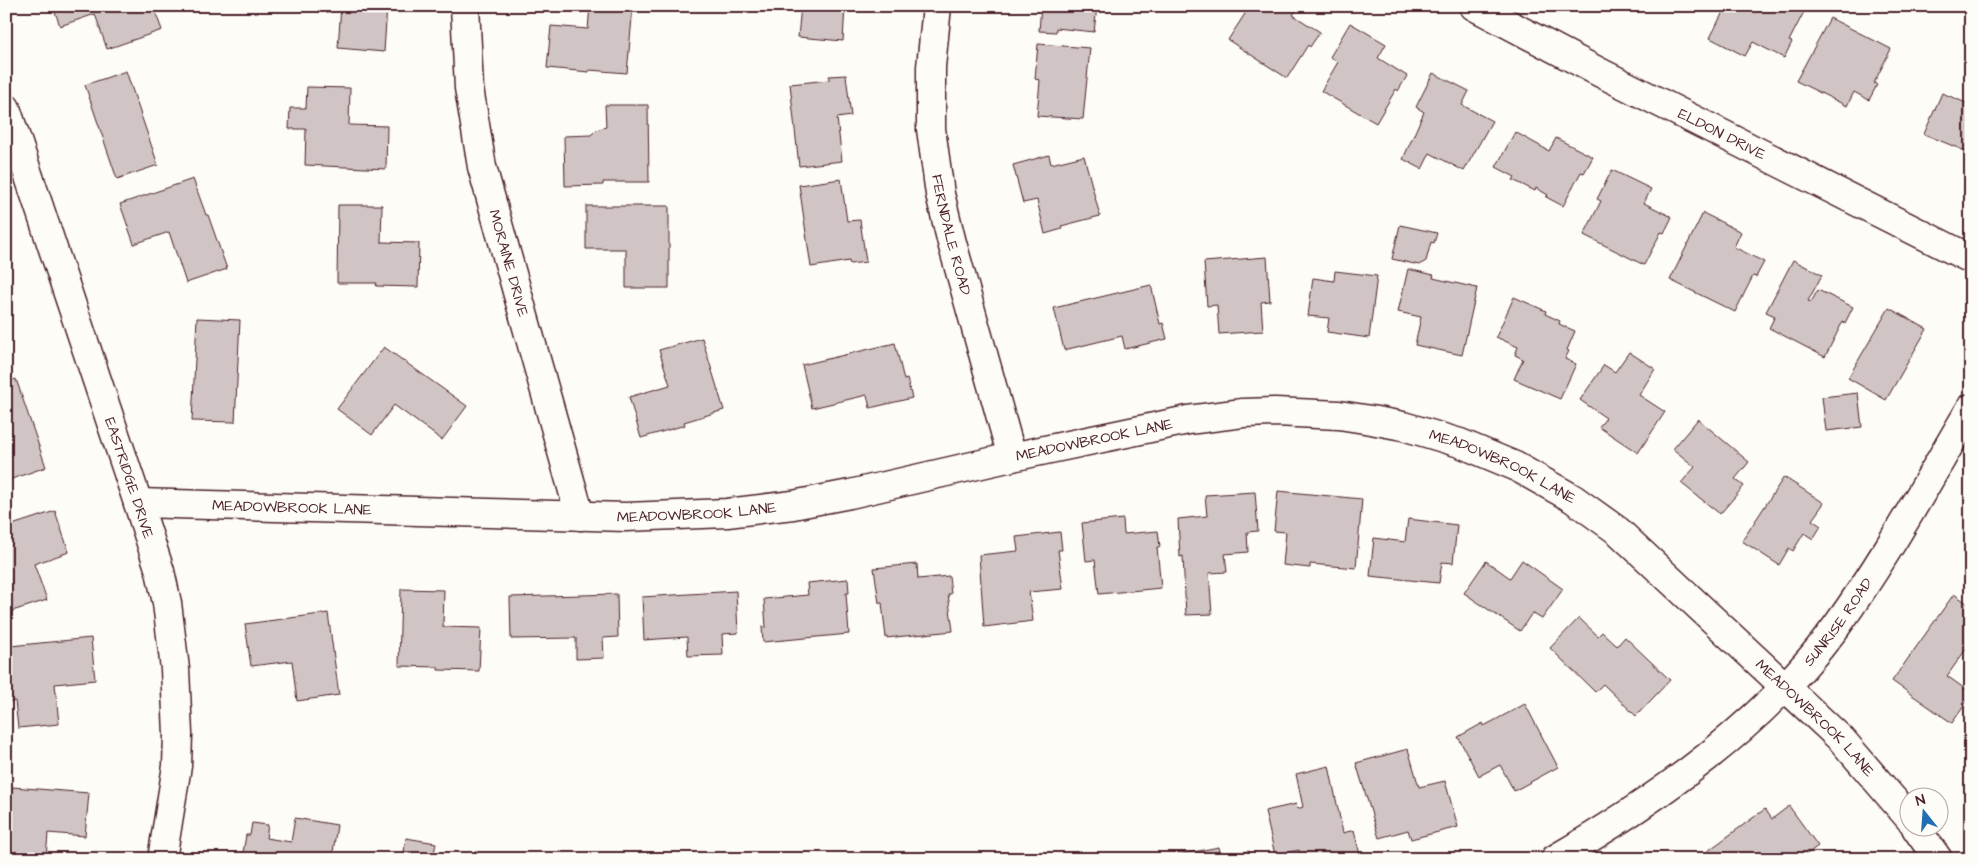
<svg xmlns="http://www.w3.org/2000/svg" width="1977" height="865" font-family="'Architects Daughter',sans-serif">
<rect width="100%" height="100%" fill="#fdfcf7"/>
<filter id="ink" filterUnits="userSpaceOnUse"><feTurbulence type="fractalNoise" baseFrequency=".02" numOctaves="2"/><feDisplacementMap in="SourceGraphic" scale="10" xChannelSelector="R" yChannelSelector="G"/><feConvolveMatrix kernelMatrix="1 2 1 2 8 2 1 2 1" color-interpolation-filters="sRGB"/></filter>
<g filter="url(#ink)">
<path fill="#d0c5c4" stroke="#4a1f2b" d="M53 6H153L162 30 107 49 95 14 60 26Z
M341 6H387L384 52 338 48Z
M590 6H633L627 73 589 70V72L547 68 551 26 588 29Z
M801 6H845L843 41 798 37Z
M1041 6H1097L1094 32 1056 28V32L1039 31Z
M1250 6H1299L1293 15 1320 32 1310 47 1308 45 1287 78 1228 40Z
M1726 6 1736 8 1737 6H1807L1789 41 1792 42 1784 58 1753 42 1745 56 1710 38Z
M1830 18 1891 49 1874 83 1877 85 1869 100 1854 92 1847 106 1796 81Z
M1350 23 1386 44 1378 58 1407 76 1398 91 1396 89 1376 123 1321 91 1338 62 1330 57Z
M1038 44 1090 48 1083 119 1037 116 1040 80 1035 79Z
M1971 51V71L1964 68Z
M126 71 158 165 117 179 85 85Z
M1433 73 1469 91 1462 105 1492 121 1464 171 1430 153 1422 169 1403 159 1424 112 1416 107Z
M846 75 851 116 837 118 842 161 799 166 790 84 829 80V76Z
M307 87 350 88 349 125 387 126 386 169 305 165 306 129H289L290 108H306Z
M1942 93 1971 105V166L1965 164 1970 153 1924 134Z
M605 105H648L649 182H603V185L565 186 564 136 591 135 596 130 606 127Z
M1515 132 1549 151 1556 138 1593 157 1584 173 1581 172 1563 206 1546 197 1548 195 1536 188 1535 191 1513 180 1515 177 1496 167Z
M1049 155 1051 164 1084 156 1100 216 1061 226 1062 229 1045 234 1037 200 1023 203 1013 165Z
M1612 170 1651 189 1644 203 1672 217 1664 233 1661 232 1644 265 1584 235 1601 201 1597 199Z
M193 179 206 215H208L227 269 186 283 169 232 134 244 120 204Z
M841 179 847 221 860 220 866 262 850 264 849 261 811 267 799 185Z
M338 205H382L381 242 419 243 418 287 376 286 377 283H337Z
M586 206H669V288H626V249H586Z
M1703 213 1741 232 1734 247 1764 262 1756 277 1753 276 1735 312 1670 280Z
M1400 225 1437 233 1434 243 1431 242 1426 261 1419 265 1392 259Z
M1267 257 1270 301 1261 302 1263 331 1219 334 1217 305 1207 306 1204 262Z
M1793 260 1822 275 1808 301 1811 302 1818 290 1853 307 1845 323 1843 321 1825 357 1769 328 1775 316 1766 312Z
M1408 269 1434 275 1433 278 1477 288 1462 355 1415 345 1421 317 1398 312Z
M1335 271 1377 276 1369 338 1327 332 1329 318 1308 316 1313 278 1334 281Z
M1151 285 1160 324 1163 323 1167 339 1125 349 1122 336 1064 350 1054 308Z
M1514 297 1546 311 1545 314 1560 321 1559 324 1575 331 1567 350 1569 351 1565 359 1576 364 1560 399 1514 379 1523 359 1515 355 1518 347 1496 337Z
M1889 308 1927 329 1886 400 1848 378Z
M197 318 240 320 235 422 192 421Z
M702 338 724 410 684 422 685 425 641 438 629 397 670 385 659 350Z
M895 343 904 380 907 379 912 398 870 408 867 395 812 408 802 365Z
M384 347 467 406 442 440 394 405 372 435 337 409Z
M1629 352 1655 369 1639 395 1665 412 1638 453 1599 427 1606 418 1580 400 1604 365 1615 372Z
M16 379 46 467 6 481V383Z
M1858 393 1862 427 1826 431 1822 397Z
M1698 419 1749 462 1735 479 1744 486 1720 514 1681 483 1695 467 1673 449Z
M1784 477 1824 503 1812 520 1821 526 1813 539 1804 533 1793 551 1789 548 1779 565 1742 541Z
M1278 491 1362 499 1356 568 1310 564V568L1283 565 1286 532 1274 531Z
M1255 492 1258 531 1247 532 1248 552 1225 554 1227 572 1209 573 1212 614 1186 615 1183 556 1180 557 1178 519 1207 516 1205 495Z
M55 511 69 552 34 564 47 600 6 613V527Z
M1123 519 1124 534 1158 531 1160 547H1157L1161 588 1099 594 1095 560 1086 561 1082 523Z
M1408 519 1457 525 1453 563 1442 562 1439 583 1370 576 1374 538 1405 542Z
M1060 532 1062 550H1058L1063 589 1029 592 1033 621 984 627 979 555 1018 551 1016 537Z
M1522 560 1563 589 1542 619 1532 613 1520 631 1464 593 1486 561 1510 578Z
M917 564 918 579 949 576 951 594H948L953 631 886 638 882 603H879L874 568Z
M848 579 849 593H846L849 634 763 642 762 627H766L764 599 808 595 807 583Z
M401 589 444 590 443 627 481 628 479 671 438 670V667L399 666Z
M736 591 738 633 722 634 723 655 688 656 687 637 644 640 642 597Z
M617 594 618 637 603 638 604 658 576 659V638L511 639 510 597Z
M1954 594 1971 606V642L1947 676 1971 693V696L1952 723 1892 681Z
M328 613 339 695 297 701 292 661 251 666 245 624Z
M1579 618 1598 636 1602 632 1617 646 1625 637 1670 680 1636 716 1603 684 1595 692 1550 648Z
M91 638 95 680 55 684 59 724 18 728 15 701 6 702V675L13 674 10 646Z
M1525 704 1558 767 1514 791 1500 765 1479 776 1458 737 1483 723 1484 726Z
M1408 749 1419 787 1445 781 1458 827 1411 839 1408 830 1379 838 1356 763Z
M1329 766 1343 833 1354 830 1361 859H1311L1310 855 1300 857 1299 850 1275 855 1265 811 1296 804 1297 809 1303 807 1296 774Z
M12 787 89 793 85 836 48 833 46 859H6V791L12 792Z
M1789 806 1818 846 1800 859H1697L1765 809 1772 819Z
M295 818 337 825 332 859H242L246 835H250L252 823 268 825 266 838 291 842Z
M406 838 436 843 433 859H403Z
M1219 847 1221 857 1248 851 1250 859H1179L1178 855Z"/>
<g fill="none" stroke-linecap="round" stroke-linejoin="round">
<defs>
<g id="minor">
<path id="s1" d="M465 6 469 88 482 167 580 516"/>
<path id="s2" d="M937 6 931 67V129L940 194 952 243 1012 457"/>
<path id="s3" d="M1474 6 1599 72 1971 259"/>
<path id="s4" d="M6 108 138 503 160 571 167 603 175 669 178 734 177 766 162 859"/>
<path id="s5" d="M138 503 626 517 727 513 793 505 850 494 1012 457 1188 420 1243 413 1275 412 1339 415 1371 420 1403 426 1460 443 1515 466 1572 498 1618 531 1842 740 1910 819"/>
<path d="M1916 828 1938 859"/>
<path id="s6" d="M1555 859C1658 799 1764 724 1836 627 1886 558 1927 482 1971 408"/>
</g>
</defs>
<use href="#minor" stroke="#4a1f2b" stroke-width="31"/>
<use href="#minor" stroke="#fdfcf7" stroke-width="28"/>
</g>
</g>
<g text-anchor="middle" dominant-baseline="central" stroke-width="5" stroke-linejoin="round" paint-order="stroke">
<g font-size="15" fill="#4a1f2b" stroke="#fdfcf7">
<text stroke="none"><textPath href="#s3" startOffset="279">ELDON DRIVE</textPath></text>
<text stroke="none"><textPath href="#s2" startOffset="231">FERNDALE ROAD</textPath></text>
<text stroke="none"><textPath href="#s1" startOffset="262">MORAINE DRIVE</textPath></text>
<text stroke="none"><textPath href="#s5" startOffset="964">MEADOWBROOK LANE</textPath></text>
<text stroke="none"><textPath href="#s5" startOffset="1384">MEADOWBROOK LANE</textPath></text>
<text stroke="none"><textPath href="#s4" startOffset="390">EASTRIDGE DRIVE</textPath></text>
<text stroke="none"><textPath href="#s5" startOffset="154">MEADOWBROOK LANE</textPath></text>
<text stroke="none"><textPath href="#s5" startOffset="559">MEADOWBROOK LANE</textPath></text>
<text stroke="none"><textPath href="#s6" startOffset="372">SUNRISE ROAD</textPath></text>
<text stroke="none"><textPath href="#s5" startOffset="1789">MEADOWBROOK LANE</textPath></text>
</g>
</g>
<rect width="1977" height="865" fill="none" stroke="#fdfcf7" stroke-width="25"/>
<rect x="12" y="12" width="1952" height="840" fill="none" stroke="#4a1f2b" stroke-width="2" filter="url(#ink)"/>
<g transform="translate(1924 812) rotate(343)"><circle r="24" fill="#fdfcf7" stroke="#b5a4a5"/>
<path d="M0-4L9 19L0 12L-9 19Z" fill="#1f6fb2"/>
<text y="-8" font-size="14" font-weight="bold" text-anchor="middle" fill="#4a1f2b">N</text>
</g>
</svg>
